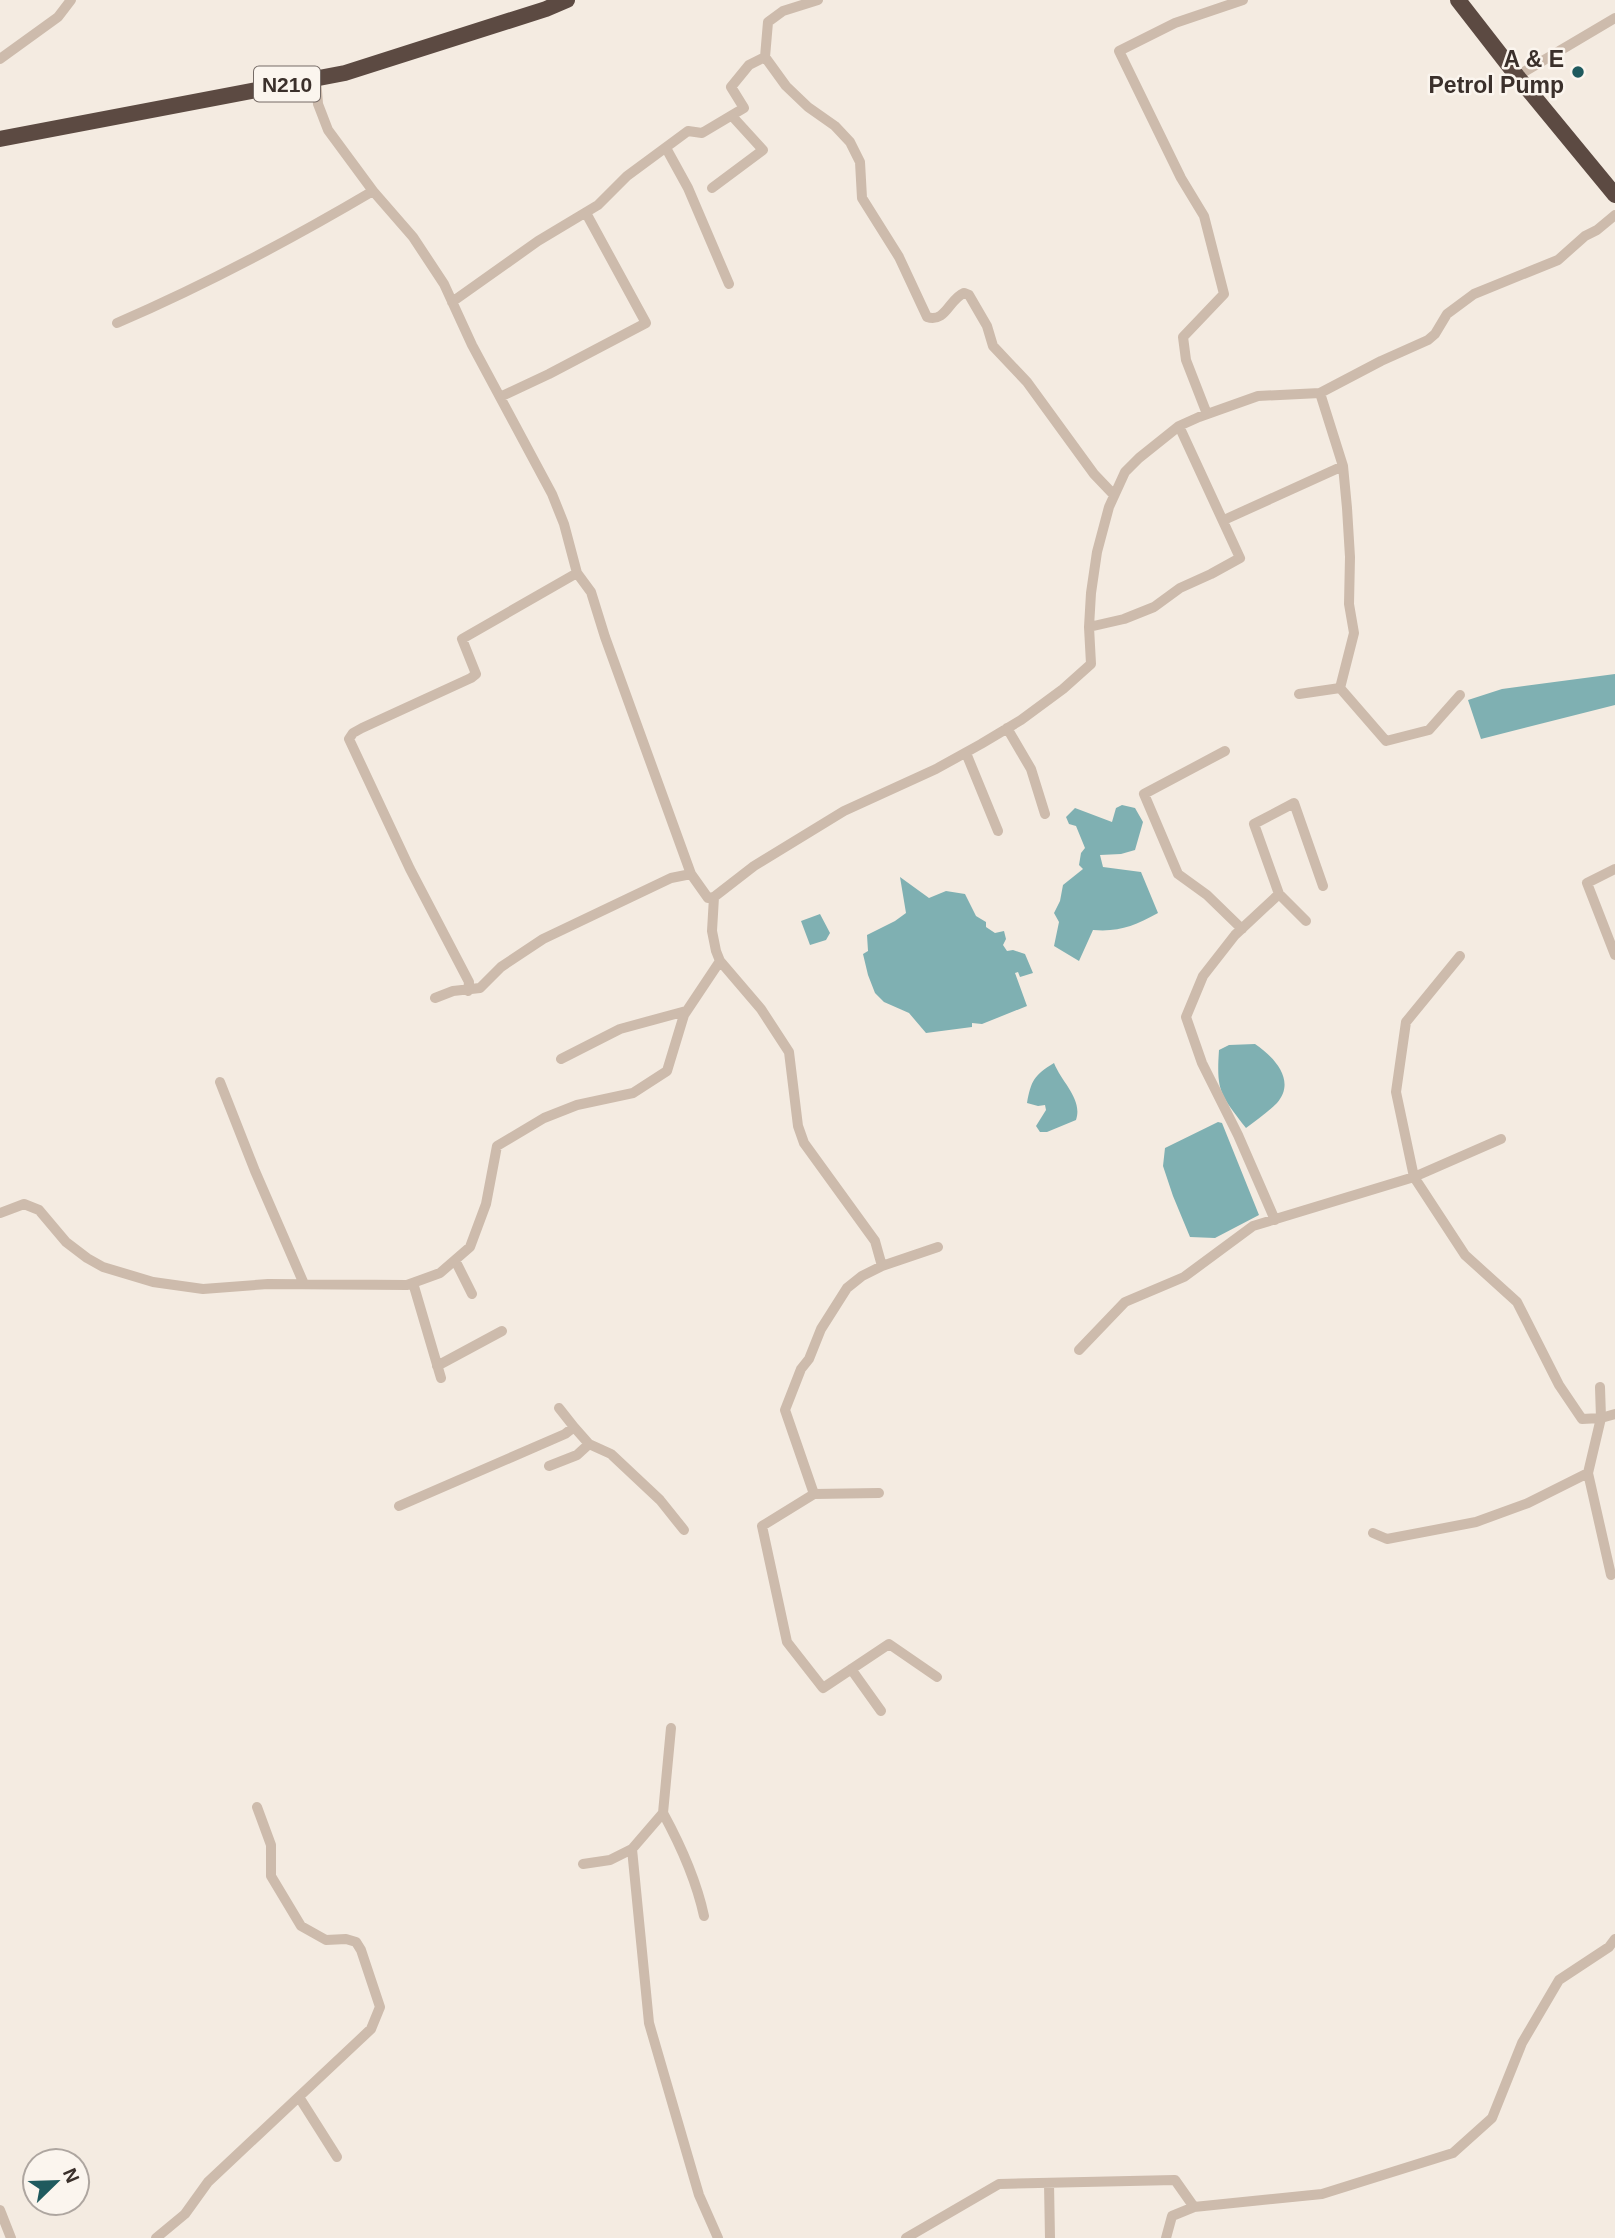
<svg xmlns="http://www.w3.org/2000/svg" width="1615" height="2238" font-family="Helvetica,sans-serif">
<rect width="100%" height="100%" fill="#f4ebe1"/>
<path fill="#7fb0b2" d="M1615 674V705L1481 739 1468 700 1502 689Z
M1122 805 1135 808 1143 822 1135 850 1121 854 1100 855 1103 867 1141 872 1158 913C1134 926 1120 932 1093 930L1079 961 1054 946 1059 922 1054 913 1060 901 1063 885 1083 869 1079 865 1081 853 1085 848 1076 826 1069 824 1066 817 1075 808 1112 822 1116 808Z
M900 877 929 898 946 891 965 894 976 916 986 922V927L995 933 1004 931 1006 939 1003 945 1007 951 1013 950 1025 954 1033 973 1020 977 1018 972 1015 973 1027 1006 982 1024 972 1023V1027L926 1033 909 1013 884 1002 875 993 868 975 863 954 868 951 867 935 895 921 906 913Z
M820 914 830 933 826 940 810 945 801 921Z
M1255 1044C1273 1056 1297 1080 1277 1103 1268 1112 1256 1120 1246 1128 1221 1095 1216 1093 1219 1050L1229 1045Z
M1054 1063C1062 1083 1083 1099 1076 1120L1047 1132H1040L1036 1126 1046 1110 1045 1105 1038 1106 1027 1103C1031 1081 1034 1075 1054 1063Z
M1218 1122 1222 1123 1259 1215 1215 1238 1190 1237 1173 1196 1163 1166 1165 1148Z"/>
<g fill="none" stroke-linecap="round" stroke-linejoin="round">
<path stroke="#cdbbac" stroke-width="10" d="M765 57 786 86 808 107 835 126 850 142 860 162 862 198 899 257 927 317C946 323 949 299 964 293L969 295 987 326 993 346 1027 382 1094 474 1114 495
M0 59 58 17 71 0
M1517 76 1615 18
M316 78 318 104 328 130 373 191 413 237 444 284 472 345 552 494 564 524 577 573 591 592 605 637 691 874 708 898 714 897 754 866 844 811 936 769 981 744 1021 720 1063 689 1091 664 1089 627 1091 593 1097 552 1109 507 1125 472 1139 458 1179 426 1199 417 1258 396 1320 393 1381 361 1428 340 1435 334 1447 314 1474 294 1558 260 1585 236 1597 230 1615 215
M666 148 688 188 729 284
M712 188 763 150 732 116
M452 302 538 241 598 205 627 176 688 131 702 133 744 108 731 87 749 65 765 57 768 22 783 11 818 0
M117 323C205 285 290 240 373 191
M1320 393 1343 466 1347 508 1350 557 1349 604 1354 633 1340 688 1386 741 1429 730 1460 695
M500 397 549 374 646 323 586 213
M1207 414 1186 360 1183 337 1224 294 1204 216 1181 178 1119 51 1175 23 1243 0
M1224 520 1343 466
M1089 627 1124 619 1154 607 1180 588 1211 574 1240 558 1179 426
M1299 694 1340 688
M1007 728 1031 769 1045 814
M1225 751 1144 794 1178 874 1207 895 1242 929
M966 753 998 831
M1615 869 1587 883 1615 955
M1279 894 1254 824 1294 803 1323 886
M714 897 712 931 716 951 720 961 761 1009 789 1052 798 1126 804 1143 875 1241 882 1266
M468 991 469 982 410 869 349 739 353 733 362 728 471 678 476 674 462 639 577 573
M435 998 453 991 480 988 501 967 543 939 671 878 691 874
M561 1059 620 1029 686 1011
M220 1082 255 1171 304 1284
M1501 1139 1414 1177 1465 1255 1517 1302 1559 1385 1582 1419 1601 1418 1615 1414
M0 1213 24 1204 39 1210 66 1242 87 1258 103 1267 153 1282 203 1289 268 1284 407 1285 440 1273 470 1247 486 1204 497 1146 544 1118 577 1105 633 1093 667 1071 684 1015 720 961
M1275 1220 1238 1135 1202 1063 1186 1017 1203 976 1235 935 1279 894 1306 921
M455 1260 472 1294
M413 1283 441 1378
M1079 1350 1125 1302 1184 1277 1253 1226 1414 1177 1396 1092 1406 1022 1460 956
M437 1366 502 1331
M559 1408 574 1427
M589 1444 611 1454 660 1500 684 1530
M1588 1473 1601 1418 1600 1387
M879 1493 814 1494 785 1410 801 1369 809 1359 821 1329 847 1288 862 1276 882 1266 938 1247
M814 1494 762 1526 787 1642 823 1688 889 1644 937 1677
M399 1506 565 1434 574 1427 589 1444 577 1455 549 1466
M1373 1533 1387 1539 1476 1522 1528 1503 1588 1473 1611 1575
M851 1669 881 1711
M671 1728 663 1813 632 1849 649 2023 699 2195 718 2238
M663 1813C681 1846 696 1879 704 1916
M583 1864 610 1860 632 1849
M299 2097 337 2157
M1049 2183 1050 2238
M1194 2207 1322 2194 1453 2153 1492 2118 1522 2043 1559 1980 1609 1947 1615 1939
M0 2210 11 2238
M156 2238 185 2214 208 2182 371 2029 380 2007 361 1950 356 1942 346 1939 326 1940 301 1926 271 1876V1845L257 1807
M906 2238 999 2184 1175 2180 1194 2207 1172 2216 1166 2238"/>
<path stroke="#5c4a42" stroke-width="16" d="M1458 0 1517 76 1615 195
M0 139 345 73 546 9 567 0"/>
</g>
<circle fill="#1f5a5e" stroke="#fbf5ee" stroke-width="2.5" cx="1578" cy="72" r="7"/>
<g text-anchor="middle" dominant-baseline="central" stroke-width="5" stroke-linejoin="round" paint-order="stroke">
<rect fill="#fbf5ee" stroke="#756b66" stroke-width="2" x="254" y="66.5" width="66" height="35" rx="5"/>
<g font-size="21" font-weight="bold" fill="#3b302b">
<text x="287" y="84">N210</text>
</g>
<g font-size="23" font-weight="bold" fill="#3b302b" stroke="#fbf5ee" text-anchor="end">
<text x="1564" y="59">A &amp; E<tspan x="1564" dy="26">Petrol Pump</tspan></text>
</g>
</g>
<g transform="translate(56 2182) rotate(67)"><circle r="33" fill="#fbf5ee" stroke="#aea6a0" stroke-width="2"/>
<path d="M0-5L12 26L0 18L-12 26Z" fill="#1f5a5e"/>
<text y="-10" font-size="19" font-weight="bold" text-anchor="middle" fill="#3b302b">N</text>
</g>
</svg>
